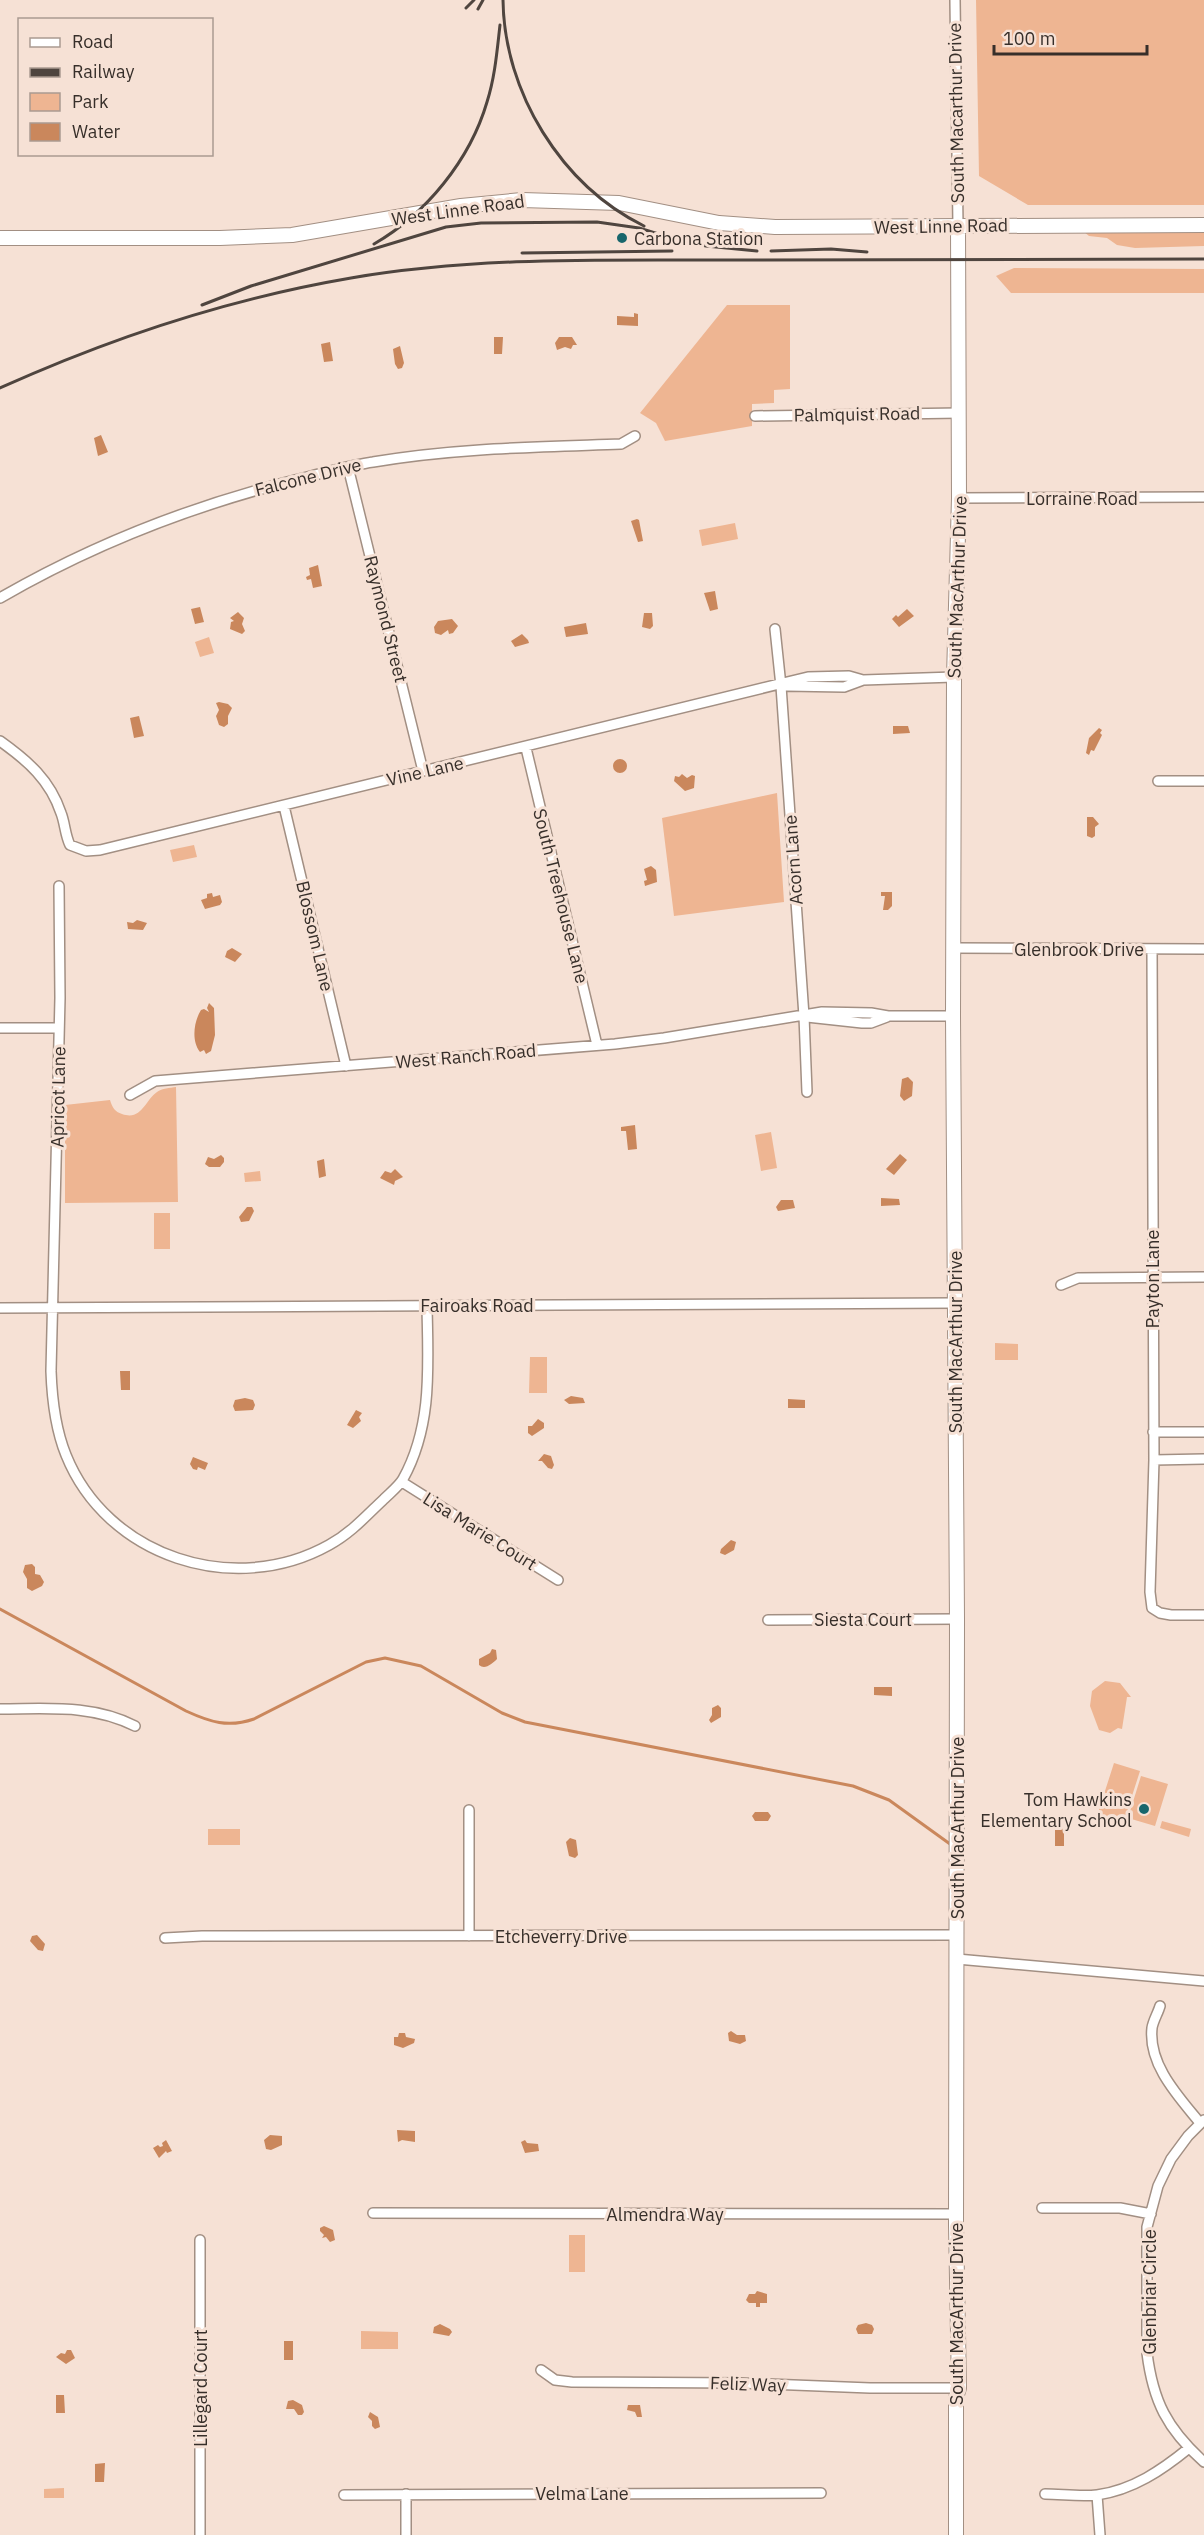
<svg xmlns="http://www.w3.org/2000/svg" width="1204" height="2535" font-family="'IBM Plex Sans',sans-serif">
<rect width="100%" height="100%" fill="#f6e1d5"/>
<path fill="#eeb592" d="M976 0H1204V205H1028L979 176Z
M1204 230V246L1135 248 1117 245 1107 238 1089 236 1083 231Z
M1014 268 1204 269V293H1011L996 276Z
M727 305H790V389L774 390V403L752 404V426L665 441 656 423 640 413Z
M735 523 738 539 702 546 699 530Z
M209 637 214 653 200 657 195 642Z
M777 793 784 902 674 916 662 818Z
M194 845 197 857 173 862 170 850Z
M176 1087 178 1202 65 1203V1105L110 1100C112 1107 115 1112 122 1114 142 1121 145 1100 157 1092 162 1088 170 1088 176 1087Z
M771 1132 777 1168 761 1171 755 1135Z
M260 1171 261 1181 245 1182 244 1173Z
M154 1213H170V1249H154Z
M995 1343 1018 1344V1360H995Z
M530 1357H547V1393H529Z
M1105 1681 1120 1683 1131 1697H1127L1122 1729 1118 1728 1110 1733 1099 1730 1090 1706 1092 1691Z
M1114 1763 1140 1771 1122 1827 1096 1819Z
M1141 1776 1168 1784 1155 1826 1128 1818Z
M1162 1821 1191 1829 1189 1837 1160 1828Z
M208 1829H240V1845H208Z
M569 2235H585V2272H569Z
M361 2331 398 2332V2349H361Z
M64 2488V2498H44V2489Z"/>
<path fill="#ca875c" d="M634 313 638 314V326L617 325V316L634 317Z
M494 337H503L502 354H494Z
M559 337H572L577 345H573L571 349 565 347 557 350 555 343Z
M330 342 333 361 324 362 321 344Z
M400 346 404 363 402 368 398 369 395 364 393 349Z
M101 435 108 452 98 456 94 438Z
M637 519 639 520 643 541 638 542 631 521Z
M318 565 322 586 313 588 311 579 307 580 306 577 310 575 309 568Z
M715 591 718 609 710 611 704 593Z
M200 607 204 622 195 624 191 609Z
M907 609 914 616 899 627 892 619 896 615 898 617Z
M238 612 244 618 242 624 245 631 242 634 230 629 231 622 234 621 230 618Z
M644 613H652L653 626 650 629 642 627Z
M452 619 458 626 453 633 449 634 448 630 441 635 435 633 434 627 438 621Z
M586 623 588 634 566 637 564 627Z
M522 634 528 640 529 643 515 647 511 641Z
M219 702 228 704 232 708 228 716V724L224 727 219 725 216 716 219 710 216 703Z
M139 716 144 736 134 738 130 718Z
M893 726H908L910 733 893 734Z
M1099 728 1102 730 1100 733 1102 735 1094 751 1091 750 1089 755 1086 753 1089 738Z
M613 766a7 7 0 1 1 14 0a7 7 0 1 1-14 0Z
M682 774 687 778 692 775 695 776 694 788 685 791 674 781 675 776 679 777Z
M1087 817H1093L1099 824 1095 827V836L1092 838 1087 836Z
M651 866 656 870 657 882 645 886 644 881 647 880 644 869Z
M881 892H892V906L888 910H883L885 896H881Z
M212 893 213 897 220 895 222 902 220 905 205 909 201 900 207 898V894Z
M137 920 147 923 143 930 128 929 127 922 133 923Z
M232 948 242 954 235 962 225 957 227 951Z
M209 1003 214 1008 215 1035 211 1051 206 1054 204 1050 200 1052C191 1041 194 1021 201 1010L204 1009 209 1012 207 1008Z
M908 1077 913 1082 912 1096 904 1101 900 1096 902 1079Z
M635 1125 637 1149 628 1150 626 1131H621V1127Z
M900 1154 907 1160 894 1175 886 1169Z
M221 1155 224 1158V1162L220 1167H209L205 1164 208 1157 214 1159Z
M324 1159 326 1176 319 1178 317 1161Z
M395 1169 403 1177 395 1181 394 1185 380 1178 385 1171 391 1173Z
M881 1198 899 1199 900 1205 881 1206Z
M781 1200H793L795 1208 778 1211 776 1207Z
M247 1207H252L254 1211 249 1221 241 1222 239 1217Z
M120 1371H130V1390H121Z
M571 1396 583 1398 585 1403 569 1404 564 1400Z
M245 1398 253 1400 255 1405 253 1410 235 1411 233 1406 235 1400Z
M788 1399 805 1400V1408H788Z
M356 1410 362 1413 359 1417 361 1421 353 1428 347 1425Z
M538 1419 544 1423V1428L532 1436 528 1433V1426H532Z
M544 1454 551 1456 554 1465 552 1469 548 1468 542 1461H538Z
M193 1457 208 1463 205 1470 198 1467 197 1470 193 1469 190 1464Z
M731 1540 736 1542 734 1550 725 1555 720 1553 721 1549Z
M32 1564 35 1567V1574L40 1575 44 1582 42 1586 32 1591 27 1588V1579L23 1572 25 1565Z
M492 1649 496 1650 497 1659C492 1664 485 1670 479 1665V1659L490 1653Z
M874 1687H892V1696L874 1695Z
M718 1705 721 1708V1717L711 1723 709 1720 712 1715V1708Z
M755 1812H768L771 1816 768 1821H755L752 1816Z
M1055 1828H1064V1846H1055Z
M570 1838 576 1840 578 1855 575 1858 569 1856 566 1842Z
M37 1935 45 1944 43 1951 38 1950 30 1941 32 1936Z
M731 2031 737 2035H745L746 2041 740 2044 729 2041 728 2033Z
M399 2033H405L406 2037 415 2039 414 2043 403 2048 394 2045V2037H398Z
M397 2130 415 2131V2142L402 2140 398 2142Z
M270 2135 282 2136V2145L271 2150 266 2149 264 2140Z
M166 2140 172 2151 167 2153 166 2151 159 2158 153 2148 158 2145 160 2147 163 2146 162 2143Z
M525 2140 527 2143 538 2144 539 2151 525 2153 521 2142Z
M324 2226 333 2230 335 2240 330 2242 326 2237 322 2238 324 2235 320 2231V2228Z
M757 2291 767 2294V2303H760V2307H756V2303H749L746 2300 749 2294H755Z
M866 2323 872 2325 874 2329 872 2334H858L856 2329 858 2325Z
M440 2324 450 2329 452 2332 449 2336 433 2333 434 2327Z
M284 2341H293V2360H284Z
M67 2350H71L75 2358 66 2364 56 2357 61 2353 65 2354Z
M56 2395H64L65 2413H56Z
M293 2400 302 2405 304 2412 302 2415H298L294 2409H286L288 2401Z
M628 2405H640L642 2417H637L635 2412 627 2410Z
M370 2412 378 2417 380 2427 375 2429 372 2426V2421L368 2417Z
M105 2463 104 2482H95V2464Z"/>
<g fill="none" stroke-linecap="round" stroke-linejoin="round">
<path stroke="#ca875c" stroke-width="3" d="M0 1609 186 1711C210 1722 228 1728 254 1719L366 1662 385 1658 421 1666 502 1713 525 1722 853 1786 889 1800 950 1844"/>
<defs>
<path id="street" d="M955 0 958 226
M755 416 960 413
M348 467 423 771
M959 498 1204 497
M0 598C97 542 202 502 311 476 332 471 352 465 373 462 455 448 539 447 621 444L635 436
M775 629 781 686 804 1016 807 1092
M787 686 844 687 863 680 954 677
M0 741C28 761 50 780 61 813 65 823 65 835 70 845L86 851 100 850 808 677 849 676 863 680
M526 748 597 1045
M1158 781H1204
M284 806 346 1066
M59 886 60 998 51 1371C52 1400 55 1428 66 1455 107 1557 234 1598 329 1545 351 1533 366 1516 384 1499 390 1493 399 1486 403 1479 433 1425 428 1365 427 1306
M954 948 1204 949
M1152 949 1154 1460 1150 1592 1152 1608 1160 1613 1171 1615H1204
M807 1017 862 1023H871L887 1017
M0 1028H59
M130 1095 155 1081 615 1044 664 1038 822 1012 871 1013 888 1016H953
M1061 1285 1078 1278 1204 1277
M0 1308 955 1303
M1153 1432H1204
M1154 1460 1204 1459
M402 1482 558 1580
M768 1620 957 1619
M0 1709C47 1709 92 1704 135 1726
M469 1810V1936
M165 1938 202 1936 957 1935
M957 1959 1204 1981
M1160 2006C1158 2013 1153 2021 1152 2028 1148 2065 1179 2097 1200 2123
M1204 2120 1188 2136 1171 2159 1158 2186 1147 2227V2353C1153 2401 1167 2429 1204 2462
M1042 2208H1120L1151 2214
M373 2213 956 2214
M541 2370 555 2380 572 2382 741 2383 870 2388H959
M1045 2494C1061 2494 1080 2497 1097 2495 1133 2490 1162 2470 1189 2448
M344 2495 821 2493
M1097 2495 1100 2535
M200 2535V2240
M406 2535V2494"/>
<path id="secondary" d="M0 238H220L292 235 461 206 522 200 619 203 719 223 775 227 1204 225
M956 2535V2398L959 2388 956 2225 957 1619 953 1016 954 677 959 498 958 226"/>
</defs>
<use href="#street" stroke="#a28f83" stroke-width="12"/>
<use href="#secondary" stroke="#a28f83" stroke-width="16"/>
<use href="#street" stroke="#fff" stroke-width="9"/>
<use href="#secondary" stroke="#fff" stroke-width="14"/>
<path stroke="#4f453f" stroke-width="3" d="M503 0C504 92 561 185 644 226
M466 8 474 0
M478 9 483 0
M674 238 706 246 757 251
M374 244C426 214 470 160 487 102 495 77 497 51 500 25
M771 251 831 249 867 252
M522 253 672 251
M202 305 251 286 446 227 481 223 597 222 639 228 681 241
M0 388C113 337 228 299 351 278 474 257 600 260 725 260 884 259 1044 259 1204 259"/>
</g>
<g fill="#18666c" stroke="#f6e1d5" stroke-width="2">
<circle cx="622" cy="238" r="6"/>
<circle cx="1144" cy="1809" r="6"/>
</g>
<g text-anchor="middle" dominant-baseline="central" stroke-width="6" stroke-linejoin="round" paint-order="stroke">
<g font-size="18" fill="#372f2a" stroke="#f6e1d5">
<text transform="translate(956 113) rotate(-91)">South Macarthur Drive</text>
<text transform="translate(458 210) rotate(-8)">West Linne Road</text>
<text transform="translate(941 226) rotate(-1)">West Linne Road</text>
<text transform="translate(857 414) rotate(-1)">Palmquist Road</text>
<text transform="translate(308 477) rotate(-14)">Falcone Drive</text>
<text x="1082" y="498">Lorraine Road</text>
<text transform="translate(957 587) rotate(-88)">South MacArthur Drive</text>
<text transform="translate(386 619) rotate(76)">Raymond Street</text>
<text transform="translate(425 771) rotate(-13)">Vine Lane</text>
<text transform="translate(793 860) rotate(-94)">Acorn Lane</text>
<text transform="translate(561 896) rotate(76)">South Treehouse Lane</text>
<text transform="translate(315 936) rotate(77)">Blossom Lane</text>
<text x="1079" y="949">Glenbrook Drive</text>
<text transform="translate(466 1056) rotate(-5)">West Ranch Road</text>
<text transform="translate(58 1097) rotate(-89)">Apricot Lane</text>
<text transform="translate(1152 1279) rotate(-90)">Payton Lane</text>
<text x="477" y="1305">Fairoaks Road</text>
<text transform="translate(955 1342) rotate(-90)">South MacArthur Drive</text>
<text transform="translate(480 1531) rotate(32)">Lisa Marie Court</text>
<text x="863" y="1619">Siesta Court</text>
<text transform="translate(957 1828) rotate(-90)">South MacArthur Drive</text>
<text x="561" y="1936">Etcheverry Drive</text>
<text x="665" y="2214">Almendra Way</text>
<text transform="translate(1149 2292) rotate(-90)">Glenbriar Circle</text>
<text transform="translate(956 2314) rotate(-90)">South MacArthur Drive</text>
<text transform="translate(748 2384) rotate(2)">Feliz Way</text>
<text transform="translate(200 2388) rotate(-90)">Lillegard Court</text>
<text x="582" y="2493">Velma Lane</text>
</g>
<g font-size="18" fill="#372f2a" stroke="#f6e1d5" text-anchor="start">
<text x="634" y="238">Carbona Station</text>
<text x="1132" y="1799" text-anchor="end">Tom Hawkins<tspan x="1132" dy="21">Elementary School</tspan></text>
</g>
</g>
<rect x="18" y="18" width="195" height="138" fill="#f6e1d5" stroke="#aa9a91" stroke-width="1.5"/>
<rect x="30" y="38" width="30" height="9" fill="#ffffff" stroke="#aa9a91" stroke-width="1.5"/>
<text x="72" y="48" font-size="18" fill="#372f2a">Road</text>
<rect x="30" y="68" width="30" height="9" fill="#4f453f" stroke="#aa9a91" stroke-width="1.5"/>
<text x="72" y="78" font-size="18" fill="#372f2a">Railway</text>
<rect x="30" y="93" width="30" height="18" fill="#eeb592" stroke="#aa9a91" stroke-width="1.5"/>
<text x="72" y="108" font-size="18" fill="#372f2a">Park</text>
<rect x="30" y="123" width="30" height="18" fill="#ca875c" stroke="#aa9a91" stroke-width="1.5"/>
<text x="72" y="138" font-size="18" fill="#372f2a">Water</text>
<path d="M994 45v9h153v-9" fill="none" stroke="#372f2a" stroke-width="3"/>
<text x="1003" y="45" font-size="18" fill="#372f2a" stroke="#f6e1d5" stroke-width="4.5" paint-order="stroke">100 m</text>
</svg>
